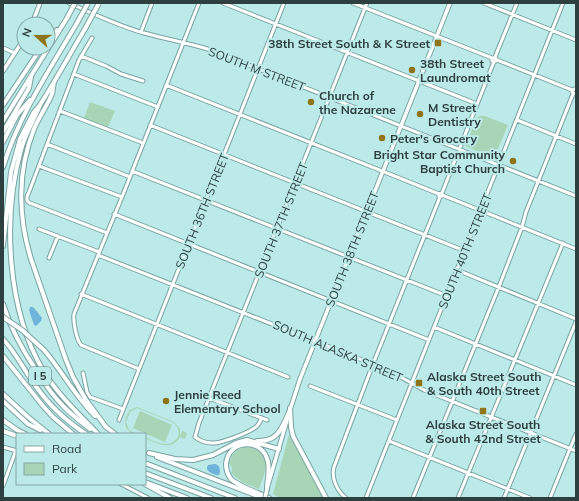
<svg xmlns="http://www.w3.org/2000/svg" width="579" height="501" font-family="Mulish,sans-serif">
<rect width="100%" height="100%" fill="#bceae9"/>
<path fill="#a7d5b5" d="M90 102 115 111 108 127 84 118Z
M480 116H485L508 125 494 158 465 146 477 118Z
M137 407 174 422 180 429V436L182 431 187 433 185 439 180 437C171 452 157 443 145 438V437C156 442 169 450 178 437 180 431 178 426 172 422L137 408 130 412 126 422 129 430 137 434C122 432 123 420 130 410Z
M140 411 172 425 165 442 133 428Z
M290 431 293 442 324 498H280L273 494Z
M245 447C258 447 268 457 265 470 264 477 261 482 259 489L242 482 231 473C233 468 232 467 229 463 231 455 237 449 245 447Z"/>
<path fill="#70b3db" d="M32 307 34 308 42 318 41 321 36 326 34 325 29 310 30 307Z
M215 464C220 465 221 471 219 475 215 475 209 473 207 469V467L208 465Z"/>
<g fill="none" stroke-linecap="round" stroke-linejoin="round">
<defs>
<path id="minor" d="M69 3C94 14 118 26 144 33 166 39 189 43 211 50L576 196
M223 3 477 104
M353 3 492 58
M484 3 576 40
M141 32 152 3
M92 38 79 60 29 192C27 196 25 201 30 203L107 233
M3 48 15 53
M81 56 106 66 121 74 143 81
M495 57 517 3
M497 60 572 90
M74 74 158 107
M166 85 402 179 439 194 441 193 442 194V196L439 197V194
M576 89H574L572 91 573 94 576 93
M60 111 143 143
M517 120 576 144
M150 125 465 251
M47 144 130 177
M39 166 122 197
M132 171 447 296
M442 193 493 64 494 62 496 61V58L495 57 492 59V61L494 62
M442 195 576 249
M114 214 429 340
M39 229 99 252
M98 255 390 371 424 390 576 451
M49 258 58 236
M457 270 576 319
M81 294 288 377
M434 327 576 385
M139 369 81 345C76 339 73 321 74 314L124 192 199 3
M83 373 87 392 90 397 123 409
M310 386 397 420
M209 398 267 420
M262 418C260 421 259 424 257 426 251 432 220 444 212 443 206 443 199 440 195 437L199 423 367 3
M119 420 284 3
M389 441 530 498
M3 447 17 451
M121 484 148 498
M3 486 16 450
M346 498C337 491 331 478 334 467L373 364 440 197
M366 498 563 3
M413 498 500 284 522 227 526 212 573 94
M458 498 563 243
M504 498 576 322
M550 498 576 434"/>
<path id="major" d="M32 24 40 3
M3 71 24 39
M290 410 300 379 450 3
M268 485 287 420"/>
<path id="highway" d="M48 40 57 30
M54 82C53 86 53 90 52 94 47 106 39 117 34 129 17 171 18 217 31 259L66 360 73 377 86 400 106 427
M3 105 41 48
M40 105C34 120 25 134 21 150 2 218 7 311 44 372 59 396 79 414 98 434
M3 121 67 18
M3 132 29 88 31 77
M3 142 17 115 30 100
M3 167C19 115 50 69 77 23
M3 246 11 172 20 139 34 112 40 105 54 82 86 27
M3 304C11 329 21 348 36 370 44 383 53 396 64 407 72 415 81 422 90 429
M3 339C16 353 24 370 35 385 48 404 66 421 86 434
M44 350C62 371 75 396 95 416
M3 356 43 406 53 417 73 434
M3 394 28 417 49 434
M3 401 28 424 40 430
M290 408 291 427 293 436 326 498
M3 420 17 430 25 434
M105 426 115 434
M3 431 17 436
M257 441C279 442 282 427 290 410
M149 453 175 459 193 460 213 455 236 443 247 440 279 449
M157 457 263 498
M145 463 235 498
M145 473 211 498
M145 482 187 498
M145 484 170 498
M267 489C267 481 270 471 268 462 263 437 228 439 226 464 226 469 228 475 231 479 238 486 259 493 269 498"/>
</defs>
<use href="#minor" stroke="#78a3a2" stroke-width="5"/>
<use href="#major" stroke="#78a3a2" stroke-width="5.5"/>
<use href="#highway" stroke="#78a3a2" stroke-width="6"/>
<use href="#minor" stroke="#fff" stroke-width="3"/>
<use href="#major" stroke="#fff" stroke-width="3.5"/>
<use href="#highway" stroke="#fff" stroke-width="4"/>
<defs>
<path id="major-bridge" d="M265 498 267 489"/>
<path id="highway-bridge" d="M67 18 75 3
M77 23 88 3
M86 27 99 3
M3 317 22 330 44 350"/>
</defs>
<use href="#major-bridge" stroke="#78a3a2" stroke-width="5.5" stroke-linecap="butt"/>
<use href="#highway-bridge" stroke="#78a3a2" stroke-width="6" stroke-linecap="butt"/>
<use href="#major-bridge" stroke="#fff" stroke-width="3.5"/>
<use href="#highway-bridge" stroke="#fff" stroke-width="4"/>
</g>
<g fill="#8f751a" stroke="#bceae9" stroke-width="1.5">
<rect x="434" y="39" width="8" height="8" rx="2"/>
<circle cx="412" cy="70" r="4"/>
<circle cx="311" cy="102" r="4"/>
<circle cx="420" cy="114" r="4"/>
<circle cx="382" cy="138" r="4"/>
<circle cx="513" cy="161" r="4"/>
<rect x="415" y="379" width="8" height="8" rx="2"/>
<circle cx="166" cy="401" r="4"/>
<rect x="479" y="407" width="8" height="8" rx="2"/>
</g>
<g text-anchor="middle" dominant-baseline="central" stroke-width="4" stroke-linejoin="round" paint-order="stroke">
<rect fill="#bceae9" stroke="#587272" stroke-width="1" x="29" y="367" width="22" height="18" rx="3"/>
<g font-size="11" font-weight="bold" fill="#2d3f3f">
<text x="40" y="376">I 5</text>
</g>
<g font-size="12" font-weight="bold" fill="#2d3f3f" stroke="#bceae9" text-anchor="start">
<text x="430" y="43" text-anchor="end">38th Street South &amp; K Street</text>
<text x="420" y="63">38th Street<tspan x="420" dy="14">Laundromat</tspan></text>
<text x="319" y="95">Church of<tspan x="319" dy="14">the Nazarene</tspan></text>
<text x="428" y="107">M Street<tspan x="428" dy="14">Dentistry</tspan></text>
<text x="390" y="138">Peter's Grocery</text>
<text x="505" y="154" text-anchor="end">Bright Star Community<tspan x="505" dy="14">Baptist Church</tspan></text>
<text x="427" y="376">Alaska Street South<tspan x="427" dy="14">&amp; South 40th Street</tspan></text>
<text x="174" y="394">Jennie Reed<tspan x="174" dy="14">Elementary School</tspan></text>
<text x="483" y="424" text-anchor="middle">Alaska Street South<tspan x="483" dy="14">&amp; South 42nd Street</tspan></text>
</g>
<g font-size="12" fill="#2d3f3f" stroke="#bceae9">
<text transform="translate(257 69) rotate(21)">SOUTH M STREET</text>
<text transform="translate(202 211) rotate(-68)">SOUTH 36TH STREET</text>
<text transform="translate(281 220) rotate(-68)">SOUTH 37TH STREET</text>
<text transform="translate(352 249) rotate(-68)">SOUTH 38TH STREET</text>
<text transform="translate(465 251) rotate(-68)">SOUTH 40TH STREET</text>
<text transform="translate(338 351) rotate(23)">SOUTH ALASKA STREET</text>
</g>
</g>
<rect width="579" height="501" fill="none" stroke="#2d3f3f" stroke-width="8"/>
<rect x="16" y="433" width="130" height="52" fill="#bceae9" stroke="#83a6a5"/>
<rect x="24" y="446" width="20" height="6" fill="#ffffff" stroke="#83a6a5"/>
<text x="52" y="453" font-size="12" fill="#2d3f3f">Road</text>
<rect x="24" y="463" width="20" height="12" fill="#a7d5b5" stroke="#83a6a5"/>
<text x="52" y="473" font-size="12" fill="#2d3f3f">Park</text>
<g transform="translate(36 36) rotate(291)"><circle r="19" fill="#bceae9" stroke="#83a6a5"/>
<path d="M0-3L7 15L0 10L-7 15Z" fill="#8f751a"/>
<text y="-6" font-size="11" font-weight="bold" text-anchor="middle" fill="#2d3f3f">N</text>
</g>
</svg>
